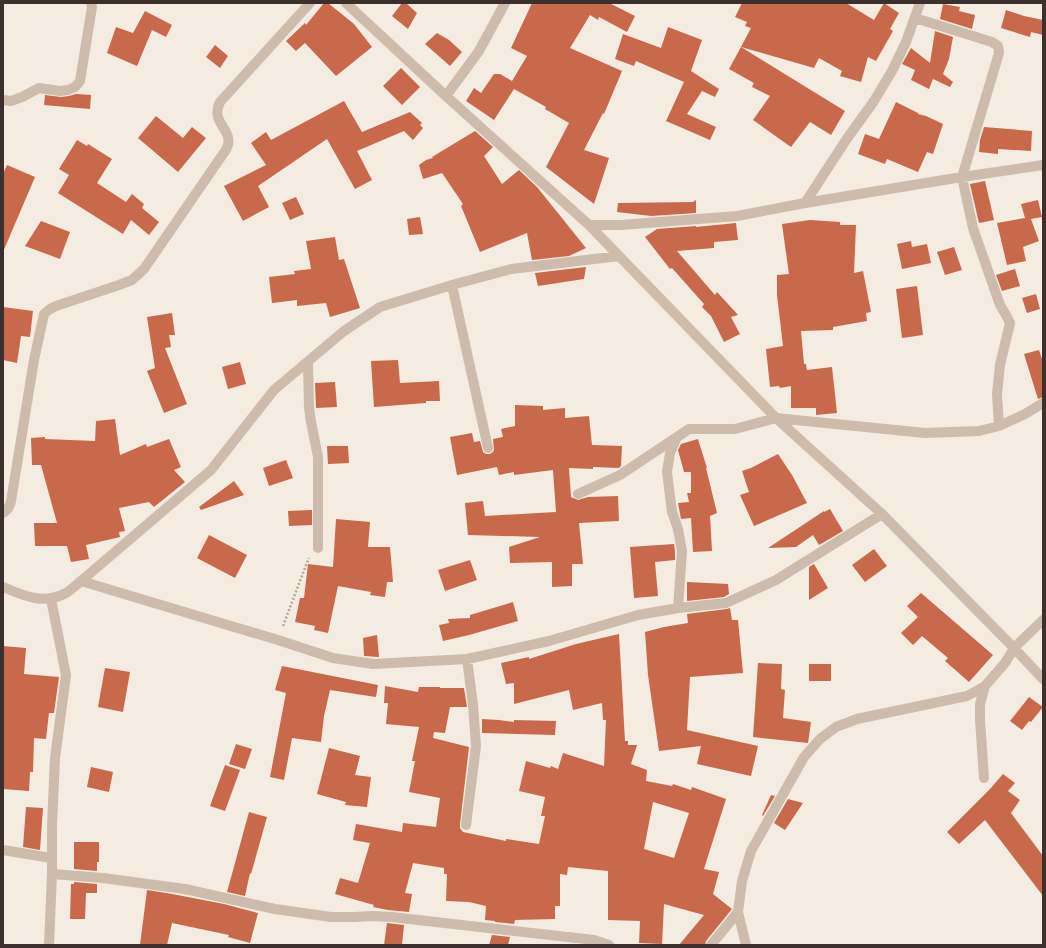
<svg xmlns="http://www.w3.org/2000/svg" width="1046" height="948" font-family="'Noto Sans',sans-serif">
<rect width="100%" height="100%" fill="#f4ebe1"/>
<path fill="#c8694b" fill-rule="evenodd" d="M324 3H328L354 24 372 47 336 76 305 43 296 51 286 41 305 23 306 25Z
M402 3H406L417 13 408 29 392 16Z
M532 3H609L635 16 627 32 599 17 598 20 590 15 570 48 622 71 604 114 603 113 584 150 609 158 594 204 546 167 569 123 545 109 546 107 514 89 494 120 466 101 474 88 481 93 494 74H500L512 81 527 56 511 48Z
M742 3H846L874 20 884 3 899 13 890 29 893 31 876 61 868 57 861 82 840 76 842 71 819 58 814 68 741 47 751 28 745 26 747 22 735 17Z
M943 4 960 7 959 11 975 15 972 29 940 19Z
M1006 10 1024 16 1043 20V35L1031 32 1030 37 1001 28Z
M145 11 172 25 166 37 152 30 137 66 107 53 116 27 133 33Z
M668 27 702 40 691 71 719 89 715 97 702 91 687 114 716 127 710 140 666 121 684 82 636 61 634 66 615 59 623 34 661 48Z
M935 31 953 37 949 59 943 74 953 82 950 87 933 79 929 89 911 80 915 70 902 64 911 48 930 63Z
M437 33 449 40 462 52 450 66 425 44Z
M215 45 228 56 220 68 206 57Z
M741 47 845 111 831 135 810 122 791 147 753 120 770 96 752 87 754 83 729 69Z
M401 68 420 87 402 105 383 86Z
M76 94 91 95 90 109 44 105 45 95 61 97 69 96Z
M344 101 362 132 410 112 422 123 420 125 423 128 413 140 404 131 357 151 372 180 355 189 327 139 258 186 269 207 243 221 224 186 266 165 251 143 266 132 271 140Z
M896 102 918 113V114L926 116 943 124 933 154 927 152 918 172 887 159 885 164 858 154 865 134 879 139Z
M156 116 183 138 192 127 206 138 178 172 138 138Z
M984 127 1032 131 1031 151 998 149V154L979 152 980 140Z
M475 131 493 147 484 156 502 184 519 170 537 187 586 248 569 256 532 260 527 233 480 252 461 206 463 204 442 173 423 179 419 165 426 160 433 158 432 157Z
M77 140 87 146 88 144 112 159 97 183 126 202 132 194 144 204 142 208 159 222 149 235 131 220 123 234 58 193 69 175 59 169Z
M7 165 35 177 3 252V174Z
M985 181 994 220 979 223 970 184Z
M296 197 304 214 290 220 282 203Z
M696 200V213L651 216 617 212 618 203 693 202Z
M1038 200 1042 217 1031 219 1039 241 1023 247 1026 261 1007 265 997 223 1025 218 1021 204Z
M420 217 423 234 409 235 407 219Z
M810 220 840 222V225H856L854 273 863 271 871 312 866 313 867 321 833 327V330L801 331 804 364H806L807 370 832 367 837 413 816 415V408H791V386L780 388 779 386 770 387 766 349 783 346 777 295V275L789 274 782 224Z
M41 221 70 232 60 259 25 246Z
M736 223 738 240 714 242V248L677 251 715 295 717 292 738 315 731 317 740 334 724 342 711 316 702 307 704 304 672 268 670 269 645 237 657 229 696 226V227Z
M335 237 339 260 344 259 360 308 330 317 326 303 297 306V300L272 303 269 277 295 274 294 271 311 269 306 241Z
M911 241 912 247 927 244 931 263 902 269 897 244Z
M954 247 962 270 945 275 937 252Z
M586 267 584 279 538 286 535 273Z
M1015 269 1020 286 1002 291 996 275Z
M917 286 923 335 902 338 896 289Z
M1036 294 1040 309 1027 313 1022 298Z
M3 307 33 311 30 337 21 336 17 363 3 360Z
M172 313 175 335H169L171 347 165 348 187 404 164 413 147 371 155 368 147 317Z
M1039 350 1043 362V397L1038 399 1024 354Z
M398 360 400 383 439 381 440 401H426V403L374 407 371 361Z
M240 362 246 384 228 389 222 367Z
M335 382 337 407 316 408 315 383Z
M515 405 543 406V410L565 408V418L589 416 592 445 622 446 621 466 619 468 593 467V469L569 468 571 497 578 500 588 497 618 496 619 521 579 523 583 564H572V586L552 587V562L510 563 509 547 540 537 468 535 465 503 483 501 485 516 556 512 553 470 514 475V472L499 475 497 467 457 475 450 437 472 433 474 442 480 441 483 452 486 454H490L493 452 494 450 493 439 503 437 501 429 515 426Z
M115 419 120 455 146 444 147 447 169 439 181 467 174 470 185 482 154 507 149 502 119 508 125 531 119 532 120 537 86 545 89 559 71 562 67 546H35L34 523H57L41 465H32L31 438 45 437V439L95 441 96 421Z
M698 439 707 468H706L717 513 710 516 712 551 693 552 691 518 681 519 678 503 689 502 687 493H691V472H684L678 450 681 444Z
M327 446H348L349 463 328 464Z
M778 454 792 475 807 503 754 526 740 495 749 492 742 471 751 468Z
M286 460 293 478 269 486 263 468Z
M234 481 244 495 201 510 199 507Z
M830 509 843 531 819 545 813 535 796 547 768 548 824 511V512Z
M312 510V525L289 526 288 511Z
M336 519 370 522 368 547H390L393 582H387L385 597 370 595 371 592 338 586 328 633 314 630 315 626 295 622 300 598H304L308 564 333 567Z
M209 535 247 555 235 578 197 558Z
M674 544 675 552V560L655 562 658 596 634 598 630 547Z
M874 549 887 566 865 582 852 565Z
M470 560 477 580 445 591 438 570Z
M814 564 828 588 809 600V567Z
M687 582 728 584 729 594 724 597 687 601Z
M921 593 993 655 969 682 945 661 948 658 922 636 913 645 901 633 918 617 907 606Z
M513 602 518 621 469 635 443 641 439 625 449 623 448 619 470 618V615Z
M730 608 732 620H738L743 673 690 677 687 730 758 746 751 776 697 764 701 746 659 751 648 675 645 632 664 627 688 623 687 614 727 609Z
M619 634 625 741H628V745H637L631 764 647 770 646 781 672 786 673 784 691 790 692 787 726 799 704 869 719 872 713 894 732 909 706 941 705 945H679L704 915 664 904 662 944 639 943 640 921 608 920V871L568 867 567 875 560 874V906H555V919L515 920 514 924 495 922V921L485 920 486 906 469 902 446 901 447 874H444V868L413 863 405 893 412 894 409 912 388 910 373 907 374 905 335 894 340 878 358 883 370 843 353 840 356 824 402 832 403 823 436 827 440 798 409 792 415 761H412L419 727 386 724 388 703H384L385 686 418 692 419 687H440V688H464L467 707H450L445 733 434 732 433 738 469 747 460 824V828L463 832 506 841V839L539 844 545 816H541L545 797 519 791 526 761 550 768 551 766 558 769 563 753 604 766 606 720H603L602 703 573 710 569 690 514 704V683L506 684 501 663 529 657V659L576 644ZM653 802 689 813 674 858 644 849Z
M377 635 379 657 364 656 363 638Z
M3 646 26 648 24 674 59 677 54 713H49L46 739 34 738 33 772H30L29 791 3 789Z
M758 663 782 664 781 689 785 690 783 718 811 722 808 743 753 737Z
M809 664H831V681H809Z
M282 666 378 685 376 697 330 690 324 716 321 742 292 738 284 780 270 777 286 693 275 690Z
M105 668 130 672 123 712 98 707Z
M1029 697 1043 707 1031 722 1029 721 1022 730 1010 721Z
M482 719 499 720 514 722V720L556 721 555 735 482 733Z
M236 744 252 749 245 769 229 764Z
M329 748 360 756 355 775 371 777 367 807 345 805 346 802 317 794Z
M225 765 240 770 225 811 210 806Z
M91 767 113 772 109 792 87 787Z
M1003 774 1015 783 1008 791 1020 800 1011 813 1043 856V896L985 820 959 844 947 832 990 789Z
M771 795 775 796 763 816 762 815Z
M788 799 803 803 785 830 774 823Z
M26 807 43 808 40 850 23 847Z
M249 812 267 817 251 874 250 873 245 896 227 892Z
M74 842H99V862H97V871L74 869Z
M74 882 97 884V893H86L85 919H70L71 884H74Z
M147 890 172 894 224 904 258 913 250 943 228 937 229 935 172 923 167 945H140Z
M387 923 404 925 402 945H384Z
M492 935 510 937 508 945H489Z"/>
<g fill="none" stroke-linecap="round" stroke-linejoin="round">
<path stroke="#b9a596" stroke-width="2.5" stroke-dasharray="2 2" stroke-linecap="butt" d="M283 626 308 560 309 558"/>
<path stroke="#cdbbac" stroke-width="10" d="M346 3 446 96 589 225 776 418 882 514 1014 648 1043 679
M915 18 992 42 998 46 999 53 962 177 973 228 1000 305 1006 315 1010 323 1000 365 997 394 999 426
M446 96 479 51 505 3
M3 100 11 101 22 97 39 88 60 91 68 90 75 87 80 81 92 7 91 3
M805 203 846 140 874 101 892 71 906 42 920 3
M589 225H621L737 216 805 203 962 177 1043 165
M452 285 488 448
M308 363 309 407 311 422 318 457V548
M578 494 620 475 677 437
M3 513C8 510 10 506 11 501L34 360 44 314 50 309 56 306 119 285 132 280 144 269 223 154C225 152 227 148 228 145 232 128 210 123 220 102L310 3
M81 581 278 640 333 658 373 664 467 659 549 641 638 615 678 608 726 603 776 580 882 514
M3 587C24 596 44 605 66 593 71 590 76 585 81 581L211 470 274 390 344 331 380 307 452 285 511 269 619 256
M678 608 682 551 678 529 672 512 667 472 670 453 677 437 689 429H735L776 418 925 433 979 431 999 426 1025 414 1043 403
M984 778 980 720V704L985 686
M466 825 476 746 473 705 467 659
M3 850 51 858
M52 874 103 878 185 889 275 909 331 917H354L372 916 392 917 594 940 609 945
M49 945 52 874V826L55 758 66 675 51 599
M711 945 738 912
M746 945 738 912 742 881 751 851 804 757 820 739 836 727 857 719 967 696 985 686 1005 663 1014 648 1043 620"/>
</g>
<rect width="1046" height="948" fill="none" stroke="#3b302b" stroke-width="8"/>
</svg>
